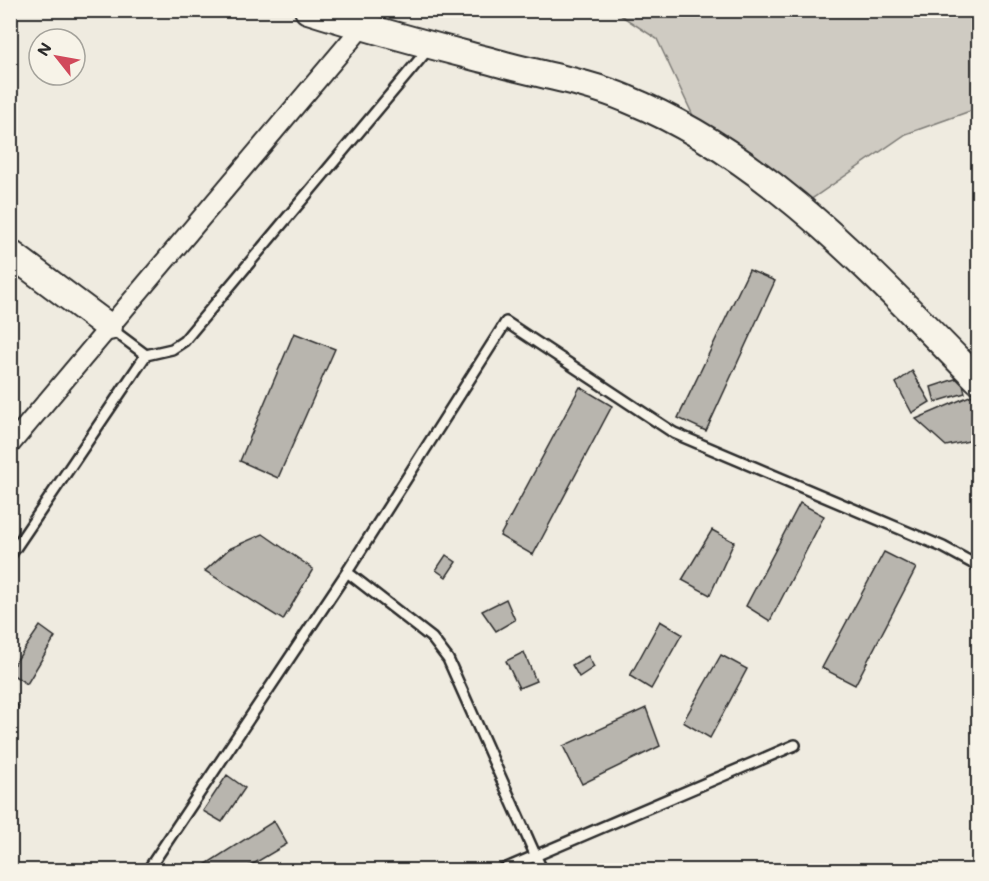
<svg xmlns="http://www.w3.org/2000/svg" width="989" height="881" font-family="Mali,sans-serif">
<rect width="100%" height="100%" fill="#efebe0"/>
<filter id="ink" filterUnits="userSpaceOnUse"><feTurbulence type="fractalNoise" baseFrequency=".0167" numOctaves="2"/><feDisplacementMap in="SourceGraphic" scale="12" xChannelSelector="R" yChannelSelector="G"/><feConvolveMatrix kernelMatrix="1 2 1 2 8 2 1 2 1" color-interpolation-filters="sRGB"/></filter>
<g filter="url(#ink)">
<path fill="#cfcbc2" stroke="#7d7b76" stroke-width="1.5" d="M614 11H978V121L973 110 906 134 810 200 696 122 657 39Z"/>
<path fill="#b8b5ae" stroke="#2b2b2b" stroke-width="1.5" d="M749 270 775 281 706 431 678 418Z
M294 333 335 349 278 478 240 461Z
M912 371 930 402 912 413 896 383Z
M961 377 965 393 935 402 931 387Z
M580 387 612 406 533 555 500 536Z
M972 395 978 415V439L946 446 916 419Z
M800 503 824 516 770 621 746 606Z
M712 530 734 542 710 595 682 580Z
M263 534 313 569 283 620 205 571 229 549Z
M884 552 916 568 855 685 822 668Z
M446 555 456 562 446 577 436 570Z
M506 599 515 620 496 631 482 611Z
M660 621 682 634 651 689 630 676Z
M40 626 55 637 27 684 10 673V670Z
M524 652 536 681 519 688 506 661Z
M721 655 747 669 710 738 683 722Z
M588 656 594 667 579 677 572 665Z
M10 702 19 706 10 722Z
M646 708 660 746 582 784 563 746Z
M227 775 245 788 222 822 203 811Z
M274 821 287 844 243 870H201L200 868Z"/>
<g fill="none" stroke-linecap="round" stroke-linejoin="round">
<defs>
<path id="lane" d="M110 328 146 355
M10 556 146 355 172 349 184 341 430 47
M347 572 432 638 448 659 542 870
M148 870 347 572 506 322 674 433 943 547 978 566
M502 870 795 745"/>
<path id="street" d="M10 445 362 27"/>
<path id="secondary" d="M308 10C374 31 442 48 509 66 548 76 590 83 627 99 768 156 873 274 978 380
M10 253 109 327"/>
</defs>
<use href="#lane" stroke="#2b2b2b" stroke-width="14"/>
<use href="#street" stroke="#2b2b2b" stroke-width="22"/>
<use href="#secondary" stroke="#2b2b2b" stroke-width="30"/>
<use href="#lane" stroke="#f7f3e8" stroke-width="9"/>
<use href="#street" stroke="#f7f3e8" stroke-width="18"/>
<use href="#secondary" stroke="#f7f3e8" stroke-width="26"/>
</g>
</g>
<rect width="989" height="881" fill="none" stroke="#f7f3e8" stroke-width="36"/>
<rect x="18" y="18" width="953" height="845" fill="none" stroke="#2b2b2b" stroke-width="2" filter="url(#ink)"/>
<g transform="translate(57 57) rotate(301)"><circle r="28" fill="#f7f3e8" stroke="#a5a39c" stroke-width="1.5"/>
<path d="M0-4.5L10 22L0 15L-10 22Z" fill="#d1495b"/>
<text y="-9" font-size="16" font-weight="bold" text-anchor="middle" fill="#2b2b2b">N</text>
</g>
</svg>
